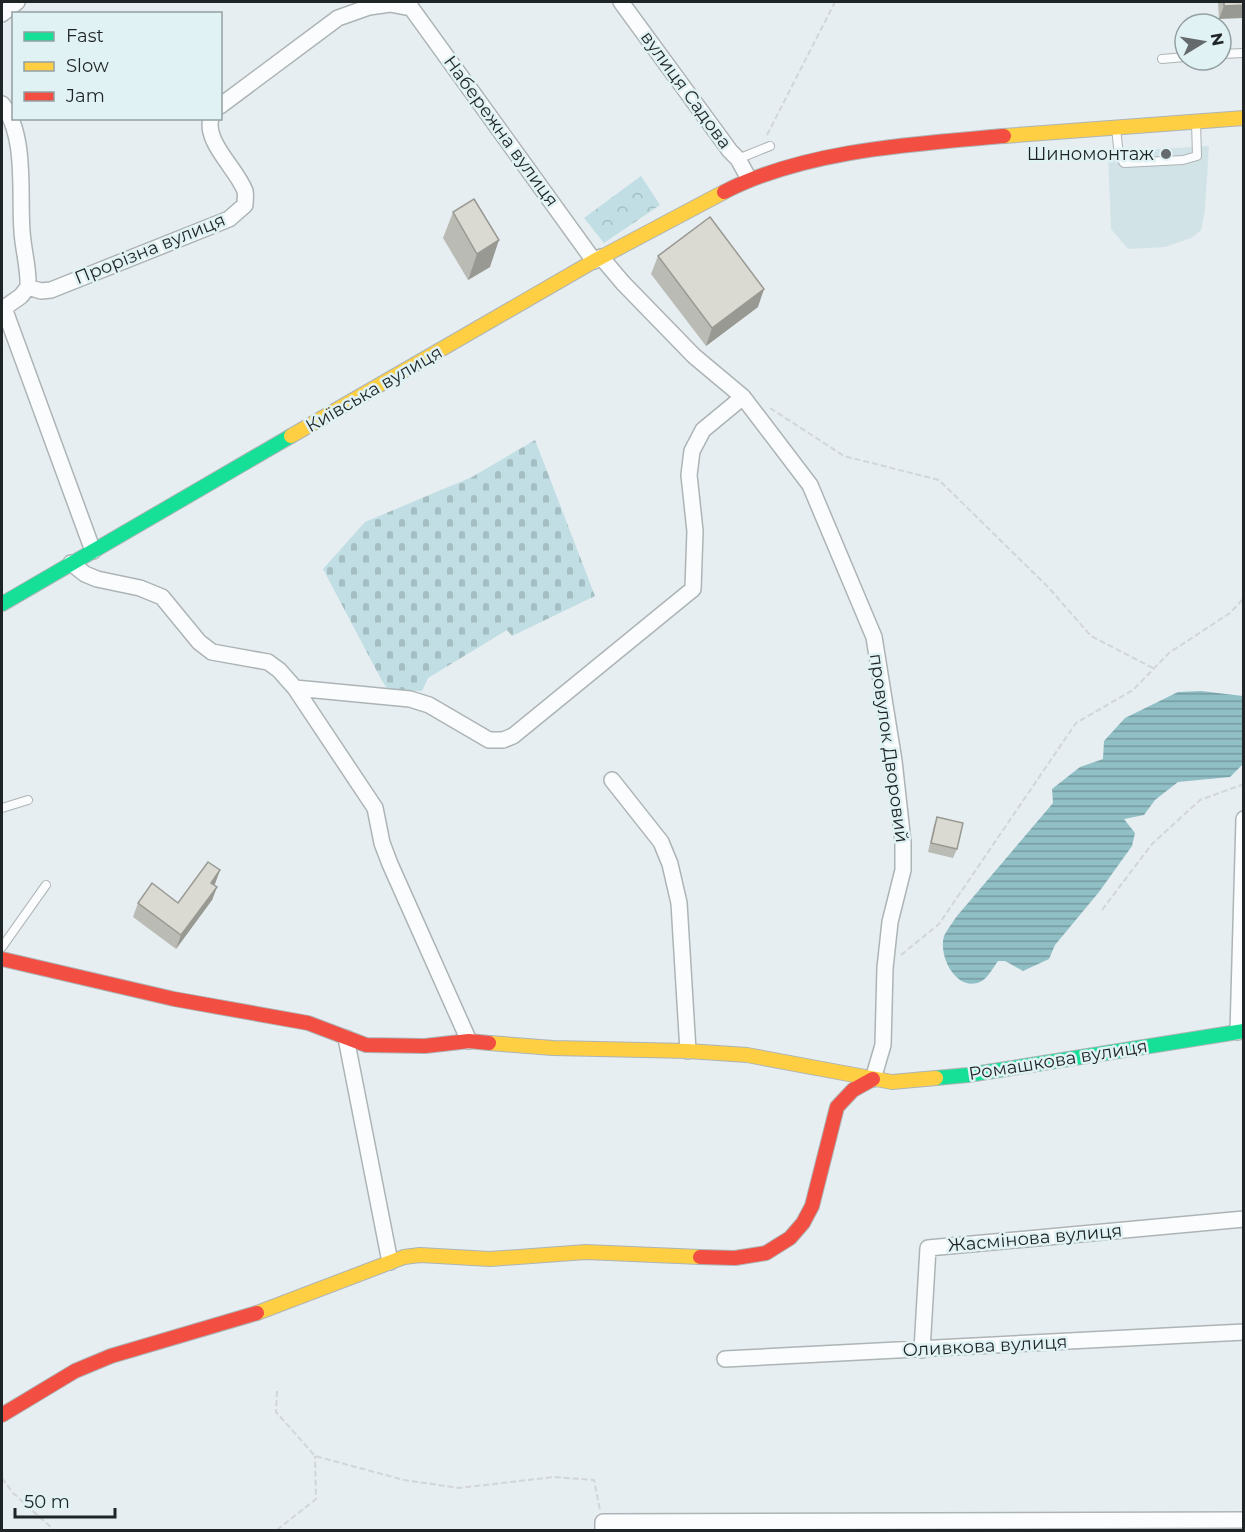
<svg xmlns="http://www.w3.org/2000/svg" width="1245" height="1532" font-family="Montserrat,sans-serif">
<defs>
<pattern id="cemetery-stones" width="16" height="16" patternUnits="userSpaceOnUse" patternTransform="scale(1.5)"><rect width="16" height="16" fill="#c0dee3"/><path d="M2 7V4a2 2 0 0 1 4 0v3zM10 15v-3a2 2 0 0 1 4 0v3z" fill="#a5bec3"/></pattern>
<pattern id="park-crowns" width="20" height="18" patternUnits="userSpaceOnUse" patternTransform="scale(1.5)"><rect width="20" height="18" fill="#c0dee3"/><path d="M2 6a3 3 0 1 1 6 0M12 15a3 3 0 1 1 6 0" fill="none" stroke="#a5bec3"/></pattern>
<pattern id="water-rules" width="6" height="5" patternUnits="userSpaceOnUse" patternTransform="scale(1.5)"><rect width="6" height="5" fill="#91bfc6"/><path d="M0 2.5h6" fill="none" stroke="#769ba1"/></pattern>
</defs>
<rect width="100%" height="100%" fill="#e6eef1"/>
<path fill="#d2e3e7" d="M1209 146 1205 210 1201 230 1191 238 1165 247 1128 249 1111 229 1108 152Z"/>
<path fill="url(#cemetery-stones)" d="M535 440 595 596 512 636 507 630 428 678 422 691 388 690 381 679 323 569 365 522 472 477Z"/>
<path fill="url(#park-crowns)" d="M641 176 660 205 604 243 584 218Z"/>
<path fill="url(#water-rules)" d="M1201 691 1243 696V764L1230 777 1178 782 1155 800 1144 815 1124 819 1135 833 1132 846 1099 892 1055 945 1049 959 1023 971 1005 961H998C993 968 987 979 980 982 956 992 938 956 944 936 947 930 953 922 957 916L1053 803 1052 789 1080 767 1103 759 1104 741 1125 718 1178 692Z"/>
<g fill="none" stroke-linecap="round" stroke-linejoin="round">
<defs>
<path id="lane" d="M1221 54 1244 53
M1162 59 1185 57
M1116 128 1119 156 1124 163 1183 160 1197 156 1196 122
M738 159 770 146
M2 808 28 800
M2 947 46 885"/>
<path id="street" d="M407 2 594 261
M621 2 730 151 738 159 749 179
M2 14 17 2
M2 104C27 135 19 193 22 231 23 250 29 268 28 287
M220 106 338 18 369 7 390 4 411 8
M601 257 623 283 694 356 743 397 810 485 874 637 894 761 903 842V870L890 922 885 968 883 1045 873 1079
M28 287 41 291 51 290 229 219 245 205C245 200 246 195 245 191 237 169 204 142 211 118
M2 307 4 308 21 296 28 287
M4 308 93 551
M71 563 85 574 97 579 140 588 162 597 199 642 212 652 268 662 279 670 295 688 375 808 382 843 390 864 469 1041
M295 688 410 699 429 705 489 740H503L513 736 693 589 695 531 689 475 692 451 703 430 743 397
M612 780 661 842 670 864 679 903 688 1051
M1238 1032 1244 819
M346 1038 390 1262
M922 1350 928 1248 1244 1219
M725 1359 1244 1332
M603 1530V1522L1244 1520"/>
<path id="fast" d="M2 604 291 436
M936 1078 968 1075 1244 1031"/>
<path id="slow" d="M1004 136 1244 118
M291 436 594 261 724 192
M489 1043 553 1048 688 1051 747 1055 892 1082 936 1078
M257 1313 404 1257 420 1255 490 1259 586 1252 700 1257"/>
<path id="jam" d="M724 192C805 150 913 144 1004 136
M2 959 174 999 308 1023 366 1045 425 1046 469 1041 489 1043
M700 1257 735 1258 766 1253 790 1238 803 1223 812 1206 837 1107 853 1090 873 1079
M2 1415 75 1371 111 1356 257 1313"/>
</defs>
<use href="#lane" stroke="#adb4b6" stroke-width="10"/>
<use href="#street" stroke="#adb4b6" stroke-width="18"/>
<use href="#fast" stroke="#adb4b6" stroke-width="16"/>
<use href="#slow" stroke="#adb4b6" stroke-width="16"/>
<use href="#jam" stroke="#adb4b6" stroke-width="16"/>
<path stroke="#d3d5d6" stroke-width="2" stroke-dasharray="6 3" stroke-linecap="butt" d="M767 135 835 2
M770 408 844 456 939 480 1049 588 1091 636 1153 668
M1102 910 1152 844 1200 800 1244 784
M901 955 939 924 1076 723 1133 690 1169 653 1230 613 1244 598
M277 1391 276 1412 315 1456 404 1480 459 1488 554 1477 594 1480 600 1510
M2 1478 13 1493 54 1530
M277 1530 316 1499 315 1456"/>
<use href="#lane" stroke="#fbfcfd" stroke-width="8"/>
<use href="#street" stroke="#fbfcfd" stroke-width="15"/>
<use href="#fast" stroke="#16e098" stroke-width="14"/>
<use href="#slow" stroke="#ffcf43" stroke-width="14"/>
<use href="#jam" stroke="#f24e42" stroke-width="14"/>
</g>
<path fill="#bbbbb5" d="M1218 2H1244L1219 19Z
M453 212 490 267 468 280 443 238Z
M658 256 758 307 706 346 651 274Z
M937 817 957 849 953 858 928 852 934 825Z
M220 870 214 885 217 887 212 900 176 949 133 917 138 903H178Z"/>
<path fill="#999993" d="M1244 5V18L1219 19 1224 6Z
M499 240 490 267 468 280 477 254Z
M764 289 758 307 706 346 712 328Z
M220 870 215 884 206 896 211 883Z
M217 887 212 900 176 949 181 935Z"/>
<path fill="#dadad2" stroke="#999993" stroke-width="1.5" d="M1224 2H1244V5L1224 6Z
M474 199 499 240 477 254 453 212Z
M710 217 764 289 712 328 658 256Z
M937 817 963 823 957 849 931 843Z
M208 862 220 870 211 883 217 887 181 935 138 903 152 883 178 903Z"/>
<circle fill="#656b6d" stroke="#e1f2f5" stroke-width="2" cx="1166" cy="154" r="6"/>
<g text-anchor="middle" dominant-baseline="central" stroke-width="5" stroke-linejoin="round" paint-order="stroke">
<g font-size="18" fill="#1f2526" stroke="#e1f2f5">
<text transform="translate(686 90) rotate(54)">вулиця Садова</text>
<text transform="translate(501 131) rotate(54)">Набережна вулиця</text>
<text transform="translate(150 249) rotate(-22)">Прорізна вулиця</text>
<text transform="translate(374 389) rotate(-30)">Київська вулиця</text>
<text transform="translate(889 748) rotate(82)">провулок Дворовий</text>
<text transform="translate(1058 1060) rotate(-9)">Ромашкова вулиця</text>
<text transform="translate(1035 1238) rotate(-5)">Жасмінова вулиця</text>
<text transform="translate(985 1346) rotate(-3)">Оливкова вулиця</text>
</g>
<g font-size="18" fill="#1f2526" stroke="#e1f2f5" text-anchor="end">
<text x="1154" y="154">Шиномонтаж</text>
</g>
</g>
<rect width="1245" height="1532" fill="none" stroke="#1f2526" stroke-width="6"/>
<rect x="12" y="12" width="210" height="108" fill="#e1f2f5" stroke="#93a0a2" stroke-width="1.5"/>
<rect x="24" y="32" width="30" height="9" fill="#16e098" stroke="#93a0a2" stroke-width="1.5"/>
<text x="66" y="42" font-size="18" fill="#1f2526">Fast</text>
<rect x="24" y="62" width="30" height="9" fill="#ffcf43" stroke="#93a0a2" stroke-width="1.5"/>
<text x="66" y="72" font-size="18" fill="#1f2526">Slow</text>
<rect x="24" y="92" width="30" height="9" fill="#f24e42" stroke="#93a0a2" stroke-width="1.5"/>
<text x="66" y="102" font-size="18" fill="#1f2526">Jam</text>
<g transform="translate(1203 42) rotate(79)"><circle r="28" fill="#e1f2f5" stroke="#93a0a2" stroke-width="1.5"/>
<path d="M0-4.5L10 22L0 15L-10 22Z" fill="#656b6d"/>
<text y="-9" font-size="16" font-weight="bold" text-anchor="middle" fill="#1f2526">N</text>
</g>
<path d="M15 1508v9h100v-9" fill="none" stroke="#1f2526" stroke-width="3"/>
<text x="24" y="1508" font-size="18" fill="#1f2526" stroke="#e1f2f5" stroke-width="4.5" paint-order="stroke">50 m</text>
</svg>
